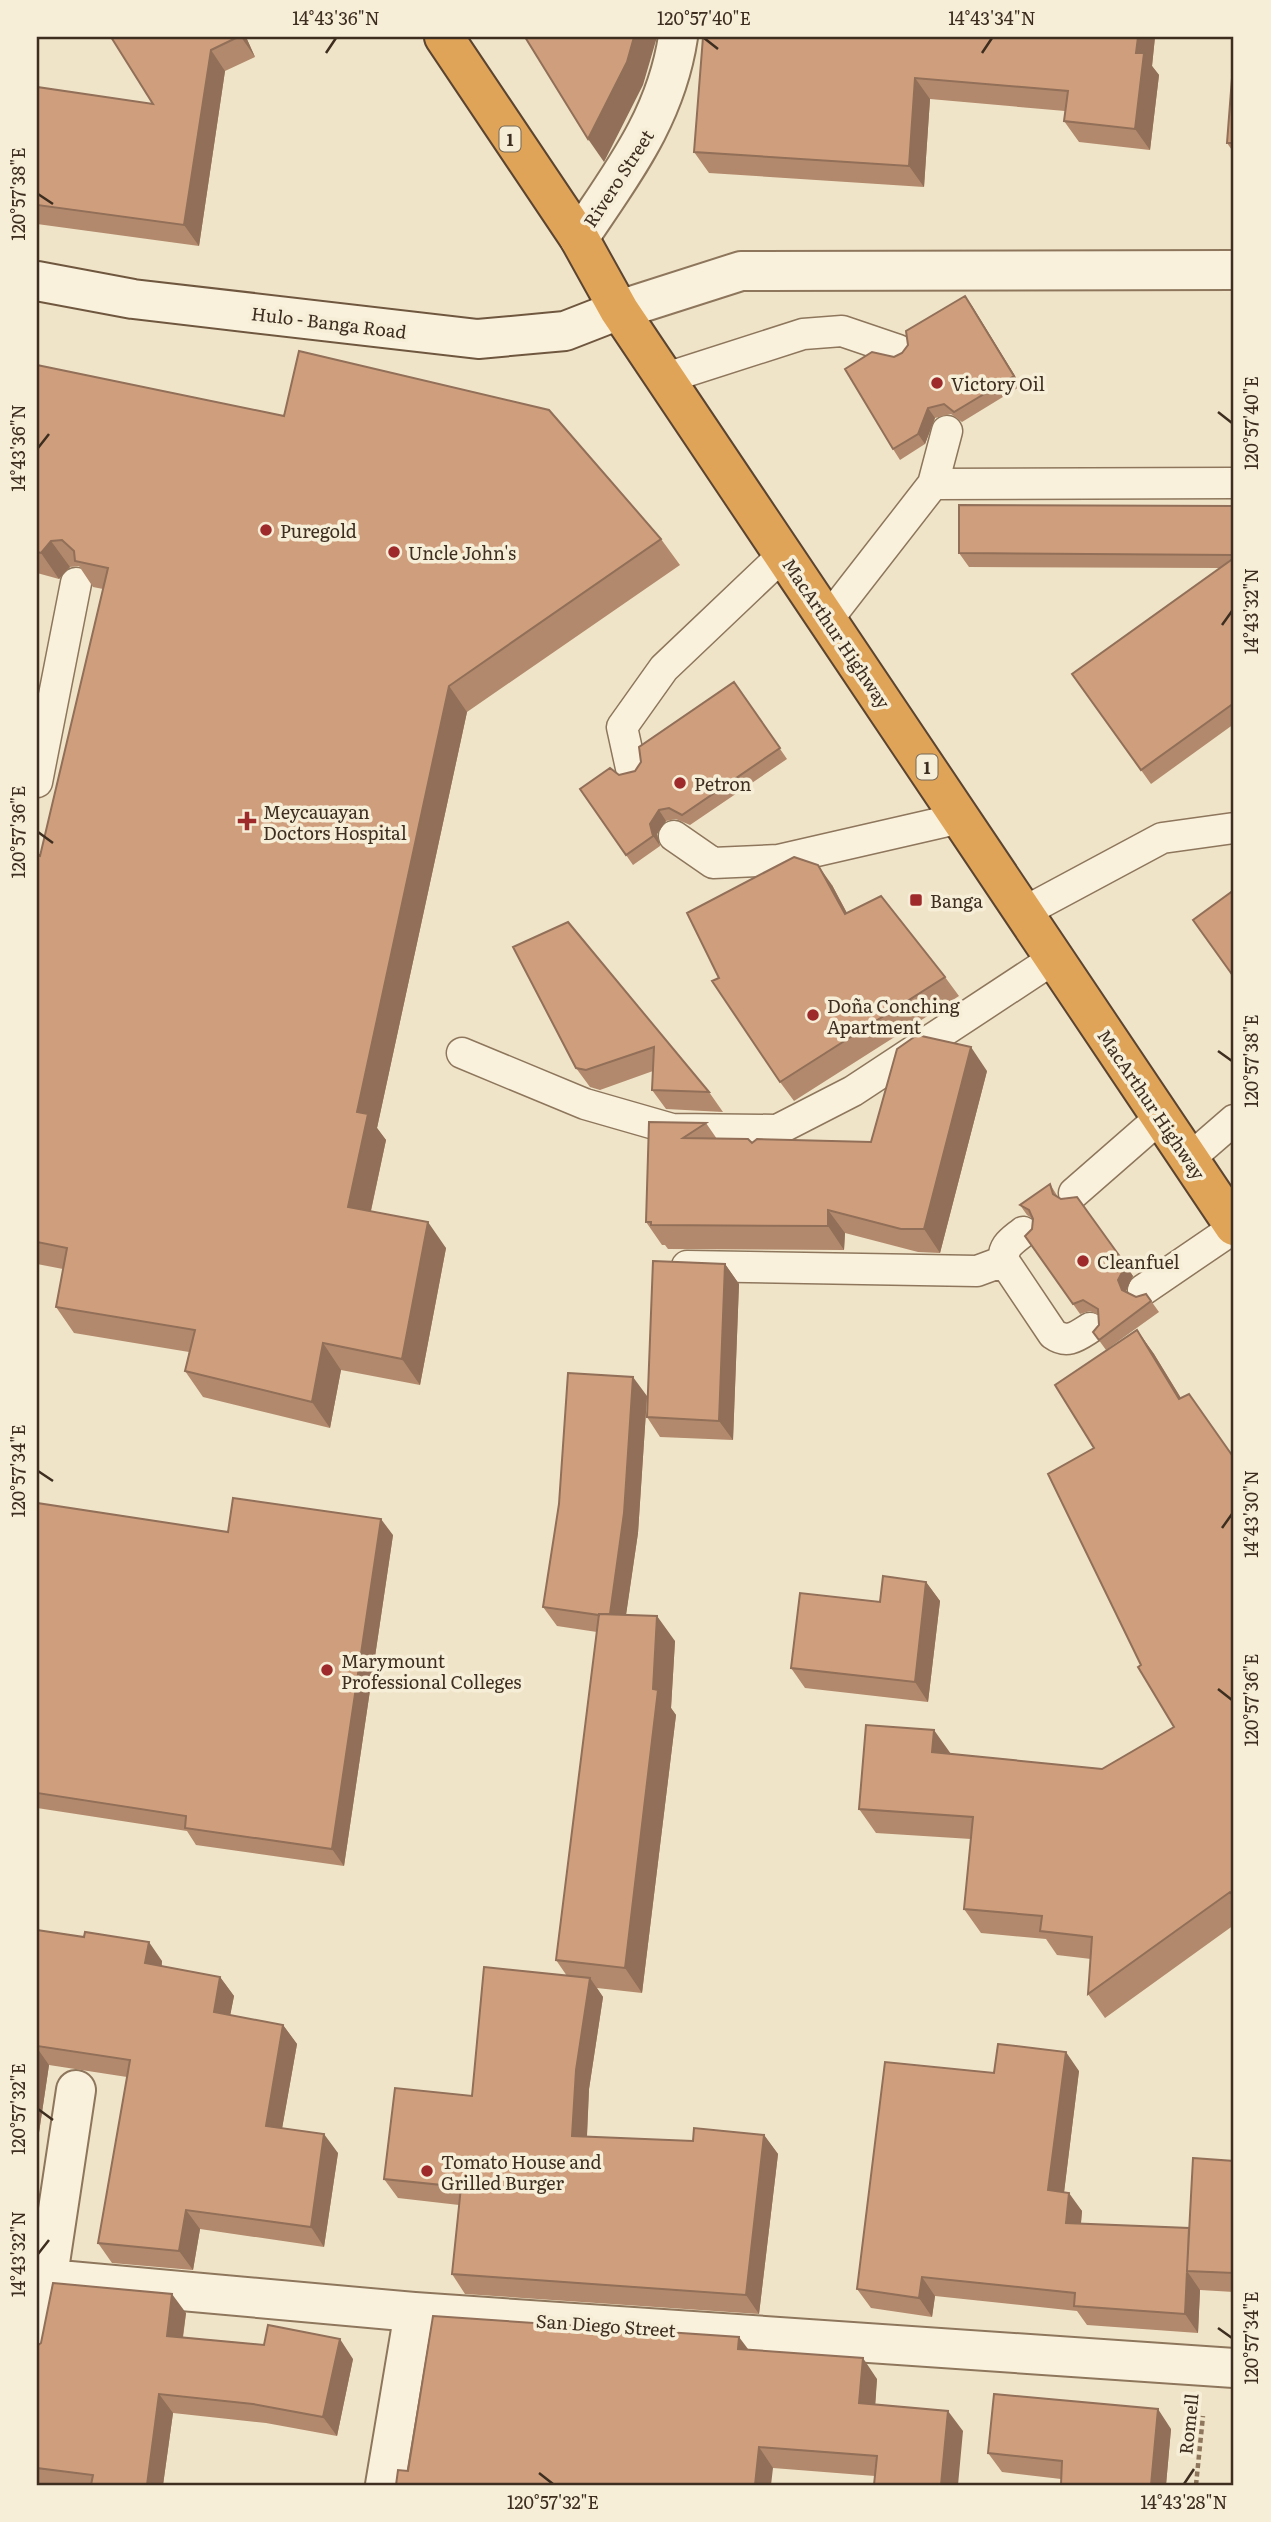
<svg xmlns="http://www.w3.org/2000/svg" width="1271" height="2522" font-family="Literata,serif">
<rect width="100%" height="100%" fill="#f0e4c8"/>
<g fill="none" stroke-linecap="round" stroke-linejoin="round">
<defs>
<path id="lane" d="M666 378 803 334 842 331 898 350
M933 484 1234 483
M828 619 933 484 947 431
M631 768 622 727 664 668 784 554
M37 782 76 583
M674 836 713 863 778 860 961 818
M1024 912 1162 838 1234 828
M462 1053 585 1104 672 1129 777 1130 853 1091 1055 958
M1189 1159 1234 1120
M1074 1193 1161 1117
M1023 1232C1012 1241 1002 1246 1004 1261L1053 1334C1067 1344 1076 1337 1090 1328
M687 1266 977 1271 1004 1261
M1143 1290 1234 1228"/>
<path id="street" d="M579 238C623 172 666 117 678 37
M619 310 741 271 1234 270
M48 2279 414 2312 1234 2368
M37 2349 76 2090
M385 2485 414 2312"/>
<path id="secondary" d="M37 281 133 299 478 339 565 331 619 310"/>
<path id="highway" d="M444 37 579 238 619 310 1234 1226"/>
</defs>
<use href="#lane" stroke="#8d765c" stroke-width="33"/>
<use href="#street" stroke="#8d765c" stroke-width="42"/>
<use href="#secondary" stroke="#6f573f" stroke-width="42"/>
<use href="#highway" stroke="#5b4430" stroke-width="42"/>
<path stroke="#8d765c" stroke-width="4.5" stroke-dasharray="5 3.5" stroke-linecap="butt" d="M1196 2485 1203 2416"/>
<use href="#lane" stroke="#faf1dc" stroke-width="30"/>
<use href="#street" stroke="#faf1dc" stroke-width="38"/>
<use href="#secondary" stroke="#faf1dc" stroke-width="38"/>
<use href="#highway" stroke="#e0a458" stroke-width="38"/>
</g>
<path fill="#b2896c" d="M111 37H246L255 57 225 71 199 246 37 224V87L153 104Z
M703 37H1155L1152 66 1159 75 1150 150 1079 142 1064 121 1065 111 930 99 924 187 709 173 694 152Z
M1234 52V153L1227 143Z
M972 306 1021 386 962 422 951 414 935 418 925 444 900 460 893 449 894 357 902 353Z
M37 365 661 539 680 565 467 712 377 1128 386 1140 371 1211 446 1248 420 1385 341 1370 330 1428 203 1397 185 1371 189 1352 74 1333 56 1307 63 1269 37 1264V855L40 856 103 589 93 587 79 566 70 567 59 579 37 573Z
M1234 506V724L1151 784 1072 674 1220 568 969 567 959 553Z
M734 682 787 759 690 825 676 819 666 821 657 834 660 846 633 865 580 789 619 775 635 771Z
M832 885 847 913 945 977 959 996 794 1101 780 1082Z
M568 922 709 1092 723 1112 666 1109 652 1090 653 1071 600 1090 590 1087 576 1068Z
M987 1071 940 1253 918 1252 845 1233 844 1250 668 1249 665 1245H662L646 1222 649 1122 706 1123 717 1139 752 1143 871 1142Z
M1050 1184 1058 1197 1133 1276 1126 1291V1292L1136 1297 1146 1294 1159 1312 1106 1350 1093 1332 1099 1325 1098 1315 1090 1311 1080 1314 1025 1236 1032 1229 1033 1219 1027 1215 1020 1205Z
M725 1264 739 1284 733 1440 660 1437 647 1417Z
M1137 1330 1154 1354 1181 1398 1234 1458V1925L1105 2018 1088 1994 1091 1959 1057 1955 1046 1939 981 1933 964 1909 971 1839 876 1833 859 1809 951 1754 1102 1769 1174 1727 1141 1665 1094 1448Z
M647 1396 638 1533 626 1614 675 1641 671 1708 676 1715 642 1993 597 1988 603 1997 589 2089 587 2137 693 2141 764 2135 778 2154 759 2314 465 2294 452 2274 459 2205 398 2198 384 2179 472 2096 567 1976 556 1960 597 1632 557 1626 543 1607Z
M37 1503 228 1532 393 1535 344 1866 196 1845 187 1831 37 1808Z
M926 1582 940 1601 928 1702 805 1688 791 1668 880 1602Z
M37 1930 162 1961V1966L220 1977 234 1996 230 2015 283 2025 297 2044 282 2128 338 2153 324 2247 200 2229 193 2270 112 2263 98 2243 127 2077 49 2065 37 2146Z
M1079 2071 1064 2192 1082 2211 1081 2224 1189 2228 1234 2161V2292L1200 2290 1198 2333 1087 2325 1077 2311 935 2296 932 2317 871 2308 857 2289 994 2073Z
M186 2313 183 2338 353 2359 337 2436 266 2423 173 2413 163 2485H37V2346Z
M749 2350 877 2379 875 2404 963 2431 875 2476 773 2468 408 2471Z
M1171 2429 1166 2485H1061V2479L1002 2472 988 2453Z"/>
<path fill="#916f58" d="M241 37H246L255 57Z
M634 37H657L643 85 604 162 588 139Z
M1138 37H1155L1152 66 1159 75 1150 150 1135 129 1136 53Z
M211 50 225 71 199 246 184 225Z
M915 78 930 99 924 187 909 166Z
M965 296 972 306 1021 386 1014 376Z
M928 408 935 418 925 444 918 434Z
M51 541 70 567 59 579 41 553Z
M449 686 467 712 377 1128 386 1140 366 1233 348 1207 357 1112Z
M659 810 666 821 657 834 660 846 653 836 650 824Z
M818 865 832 885 858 934 845 914Z
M971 1047 987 1071 940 1253 924 1229Z
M828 1210 845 1233 844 1250 828 1226Z
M428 1222 446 1248 420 1385 402 1359Z
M725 1264 739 1284 733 1440 719 1421Z
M1126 1265 1133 1276 1126 1291 1129 1300 1122 1290 1118 1280Z
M1137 1330 1154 1354 1196 1423 1179 1399Z
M323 1343 341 1370 330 1428 312 1402Z
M633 1377 647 1396 638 1533 623 1636 609 1617Z
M381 1519 393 1535 344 1866 332 1849Z
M926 1582 940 1601 928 1702 915 1682Z
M657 1616 675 1641 671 1708 676 1715 642 1993 625 1968 653 1689Z
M934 1730 951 1754 932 1752Z
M149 1942 162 1961 159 1982 145 1963Z
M220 1977 234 1996 227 2032 214 2012Z
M590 1978 603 1997 589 2089 586 2155 572 2136 576 2070Z
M283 2025 297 2044 279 2146 266 2126Z
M37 2048 49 2065 37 2146Z
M1066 2052 1079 2071 1062 2209 1048 2190Z
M324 2134 338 2153 324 2247 311 2227Z
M764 2135 778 2154 759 2314 746 2295Z
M1069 2193 1082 2211 1079 2242 1066 2223Z
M186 2210 200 2229 193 2270 179 2251Z
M1187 2271 1200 2290 1198 2333 1185 2314Z
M922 2277 935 2296 932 2317 919 2298Z
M172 2294 186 2313 180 2356 167 2336Z
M739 2337 754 2357 738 2349Z
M340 2339 353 2359 337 2436 323 2417Z
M863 2358 877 2379 874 2424 859 2403Z
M159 2394 173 2413 163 2485H147Z
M1158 2409 1171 2429 1166 2485H1151Z
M948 2411 963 2431 958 2485H941Z
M759 2447 773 2468 771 2485H755Z"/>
<path fill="#cf9f7d" stroke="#916f58" stroke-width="2" d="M111 37H238L211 50 184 225 37 205V87L153 104Z
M525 37H634L627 62 588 139Z
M703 37H1138L1136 53H1144L1135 129 1064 121 1068 91 915 78 909 166 694 152Z
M1234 52V143H1227Z
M965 296 1014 376 954 412 944 404 928 408 918 434 893 449 845 369 872 352 894 357 902 353 908 345 906 331Z
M299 351 549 410 661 539 449 686 357 1112 368 1114 348 1207 428 1222 402 1359 323 1343 312 1402 185 1371 195 1330 56 1307 67 1248 37 1242V855L40 856 108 568 75 561 74 551 62 540 51 541 41 553 37 552V365L284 416Z
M959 505 1234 506V555L959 553Z
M1234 558V703L1141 770 1072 674Z
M734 682 780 748 682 815 669 808 659 810 650 824 653 836 626 855 580 789 610 768 619 775 635 771 641 762 639 747Z
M794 857 818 865 845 914 881 896 945 977 780 1082 712 981 719 978 687 913Z
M1234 890V970L1231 973 1193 920Z
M568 922 709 1092 652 1090 654 1047 586 1070 576 1068 513 947Z
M917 1035 971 1047 924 1229H901L828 1210V1226L651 1225V1222H646L649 1122 706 1123 683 1138 748 1139 752 1143 757 1139 871 1142 897 1049Z
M1050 1184 1053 1194 1061 1199 1077 1197 1126 1265 1118 1280 1122 1290 1136 1297 1146 1294 1151 1301 1099 1340 1093 1332 1099 1325 1098 1309 1083 1300 1073 1304 1025 1236 1032 1229 1033 1219 1029 1210 1020 1205Z
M653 1261 725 1264 719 1421 647 1417Z
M1137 1330 1179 1399 1189 1394 1234 1458V1897L1230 1892 1088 1994 1092 1937 1040 1931 1042 1916 964 1909 973 1817 859 1809 866 1725 934 1730 932 1752 1102 1769 1174 1727 1138 1667 1141 1665 1048 1474 1094 1448 1055 1385Z
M568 1373 633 1377 624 1513 610 1614H599V1615L543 1607 559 1504Z
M233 1498 381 1519 332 1849 185 1828 186 1816 37 1793V1503L228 1532Z
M883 1576 926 1582 915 1682 791 1668 800 1593 880 1602Z
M599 1614 657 1616 653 1689 658 1690 625 1968 556 1960Z
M37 1930 84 1937 85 1932 149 1942 145 1963 220 1977 214 2012 283 2025 266 2126 324 2134 311 2227 186 2210 179 2251 98 2243 130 2060 37 2046Z
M484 1967 590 1978 576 2070 572 2136 693 2141 694 2128 764 2135 746 2295 452 2274 461 2187 384 2179 395 2088 472 2096Z
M998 2044 1066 2052 1048 2190 1069 2193 1066 2223 1189 2228 1185 2314 1074 2306 1075 2293 922 2277 919 2298 857 2289 885 2062 994 2073Z
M1193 2158 1234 2161V2273L1187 2271Z
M53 2283 172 2294 167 2336 264 2345 268 2325 340 2339 323 2417 253 2404 159 2394 147 2485H91L93 2475 37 2468V2346L41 2343Z
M433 2316 739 2337 738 2349 863 2358 859 2403 948 2411 941 2485H874L877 2456 759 2447 755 2485H396L398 2470 408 2471Z
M994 2394 1158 2409 1151 2485H1061L1062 2461 988 2453Z"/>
<path fill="none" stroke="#3d2e20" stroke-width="2.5" d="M704 38 718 49M326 53 336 38M982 53 992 38M38 194 53 204M1218 412 1232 423M38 448 49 434M1222 625 1232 611M38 832 53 843M1218 1051 1232 1061M38 1471 53 1481M1222 1528 1232 1514M1218 1689 1232 1700M38 2109 53 2120M38 2254 49 2240M1218 2328 1232 2338M539 2473 553 2484M1184 2484 1194 2469"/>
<g fill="#9e2a2b" stroke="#f7eed8" stroke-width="2.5">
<circle cx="937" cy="383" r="7"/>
<circle cx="266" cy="530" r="7"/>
<circle cx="394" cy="552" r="7"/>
<circle cx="680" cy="783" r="7"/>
<path d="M243.5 810.5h7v7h7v7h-7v7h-7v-7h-7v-7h7z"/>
<rect x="909" y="893" width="14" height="14" rx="3.5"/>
<circle cx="813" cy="1015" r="7"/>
<circle cx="1083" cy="1261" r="7"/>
<circle cx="327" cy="1670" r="7"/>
<circle cx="427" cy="2171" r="7"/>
</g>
<g text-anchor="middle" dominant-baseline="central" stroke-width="7" stroke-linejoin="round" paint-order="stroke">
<g fill="#f7eed8" stroke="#756857" stroke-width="2">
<rect x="499.5" y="126.5" width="21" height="25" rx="5"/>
<rect x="916.5" y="754.5" width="21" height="25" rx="5"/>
</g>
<g font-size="16" font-weight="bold" fill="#3d2e20">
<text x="510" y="139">1</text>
<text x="927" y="767">1</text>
</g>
<g font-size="18" fill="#3d2e20" stroke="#f7eed8">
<text transform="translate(618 178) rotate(-57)">Rivero Street</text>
<text transform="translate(329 322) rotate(7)">Hulo - Banga Road</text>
<text transform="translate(837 633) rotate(56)">MacArthur Highway</text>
<text transform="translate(1152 1104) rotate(56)">MacArthur Highway</text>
<text transform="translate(606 2325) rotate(4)">San Diego Street</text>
<text transform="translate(1188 2424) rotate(-84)">Romell</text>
</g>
<g font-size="18" fill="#3d2e20" stroke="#f7eed8" text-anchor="start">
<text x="951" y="383">Victory Oil</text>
<text x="280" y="530">Puregold</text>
<text x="408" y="552">Uncle John's</text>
<text x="694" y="783">Petron</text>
<text x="263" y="811">Meycauayan<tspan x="263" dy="21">Doctors Hospital</tspan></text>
<text x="930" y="900">Banga</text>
<text x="827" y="1005">Doña Conching<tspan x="827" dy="21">Apartment</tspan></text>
<text x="1097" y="1261">Cleanfuel</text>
<text x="341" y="1660">Marymount<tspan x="341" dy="21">Professional Colleges</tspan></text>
<text x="441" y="2161">Tomato House and<tspan x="441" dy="21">Grilled Burger</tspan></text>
</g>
</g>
<rect width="1271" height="2522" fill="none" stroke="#f7eed8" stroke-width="77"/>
<rect x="38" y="38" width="1194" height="2446" fill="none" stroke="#3d2e20" stroke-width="2.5"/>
<g font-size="18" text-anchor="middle" fill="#3d2e20">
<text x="336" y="25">14°43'36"N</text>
<text x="704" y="25">120°57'40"E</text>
<text x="992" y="25">14°43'34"N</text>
<text transform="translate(19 194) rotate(-90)" y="6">120°57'38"E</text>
<text transform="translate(1252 423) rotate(-90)" y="6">120°57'40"E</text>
<text transform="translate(19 448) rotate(-90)" y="6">14°43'36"N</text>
<text transform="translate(1252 611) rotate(-90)" y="6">14°43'32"N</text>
<text transform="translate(19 832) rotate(-90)" y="6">120°57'36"E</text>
<text transform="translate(1252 1061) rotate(-90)" y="6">120°57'38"E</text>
<text transform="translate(19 1471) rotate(-90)" y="6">120°57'34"E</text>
<text transform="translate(1252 1514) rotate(-90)" y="6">14°43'30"N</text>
<text transform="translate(1252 1700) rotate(-90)" y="6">120°57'36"E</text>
<text transform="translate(19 2109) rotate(-90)" y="6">120°57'32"E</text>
<text transform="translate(19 2254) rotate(-90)" y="6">14°43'32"N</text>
<text transform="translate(1252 2338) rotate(-90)" y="6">120°57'34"E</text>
<text x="553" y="2509">120°57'32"E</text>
<text x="1184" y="2509">14°43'28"N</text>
</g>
</svg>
